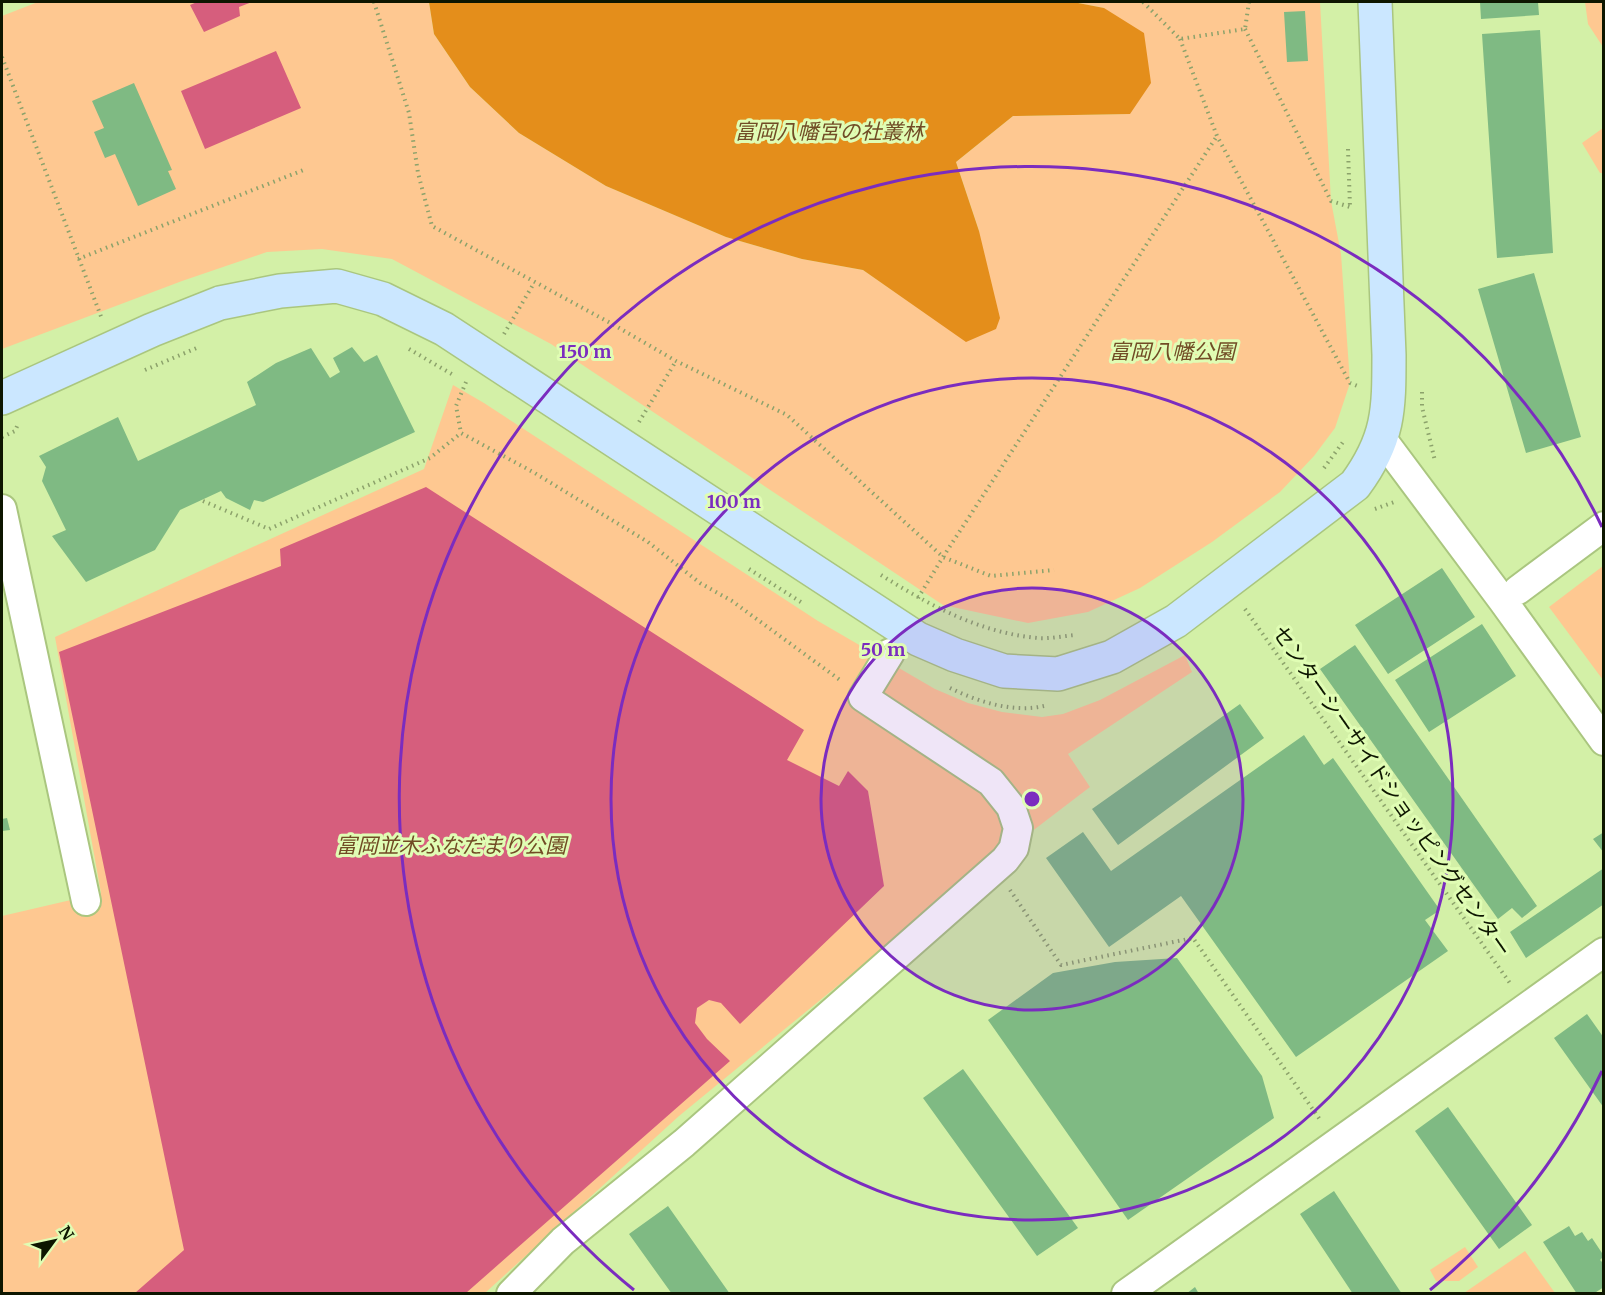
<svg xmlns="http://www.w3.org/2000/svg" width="1605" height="1295" font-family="Merriweather,'Noto Sans JP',serif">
<rect width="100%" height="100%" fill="#d3f0a7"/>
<path fill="#fec891" d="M38 2H429L434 34 470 87 519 133 606 186 726 237 802 259 863 270 966 341 979 231 956 162 1013 116 1130 114 1104 8 1073 2H1320L1331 201 1341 254 1350 383 1335 428 1314 456 1280 492 1212 542 1140 588 1088 612 1028 623 943 605 551 344 392 259 322 249 267 252 182 281 2 349V16Z
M1585 2H1603V47L1588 24Z
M1603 128V173H1600L1582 143Z
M453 385 484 403 818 621 935 689 968 703 1002 712 1042 717 1063 714 1100 700 1185 655 1192 672 1068 754 1090 787 942 900 679 1116 485 1293H2V916L101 893 55 637 424 469Z
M1603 566V680L1549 607Z
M1465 1247 1478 1267 1459 1281H1436L1430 1270Z
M1525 1251 1555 1293H1464Z"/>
<path fill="#e48e1b" d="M429 2H1073L1104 8 1144 33 1151 83 1130 114 1013 116 956 162 979 231 1000 318 996 329 966 342 863 270 802 259 726 237 606 186 519 133 470 87 434 34Z"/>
<path fill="#d65e7d" d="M197 2H252L239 7 240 16 204 32 190 5Z
M276 51 301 108 205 149 181 91Z
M426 487 804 730 787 760 839 786 848 771 868 791 884 886 740 1024 721 1003 709 1000 697 1008 695 1023 707 1039 730 1061 466 1293H135L184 1250 59 652 281 566 280 549Z"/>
<path fill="#7fba83" d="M1480 2H1538L1539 15 1481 19Z
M1305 11 1308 61 1287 62 1284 12Z
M1540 30 1553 253 1497 258 1482 34Z
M134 83 172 170 168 171 176 189 138 206 115 154 105 158 94 132 104 128 92 101Z
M1534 273 1581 437 1526 453 1478 289Z
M352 347 364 362 377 355 415 432 263 502 254 500 250 510 226 498 221 491 180 510 155 550 86 582 52 536 66 530 42 481 46 467 39 456 118 417 138 461 256 405 247 382 276 363 311 348 330 378 340 372 333 358Z
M1442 568 1475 617 1388 674 1355 625Z
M1482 624 1516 676 1429 732 1395 680Z
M1355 645 1537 906 1522 918 1512 908 1498 919 1320 669Z
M1240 704 1264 738 1118 845 1092 809Z
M1304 735 1324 765 1333 758 1440 910 1425 920 1448 951 1296 1057 1181 896 1109 947 1046 858 1083 832 1111 871Z
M7 818 10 830 2 831V819Z
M1604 832V853L1593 839Z
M1604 868V904L1526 958 1510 932Z
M1177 958 1262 1076 1274 1118 1128 1220 988 1020 1053 973 1115 962Z
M1587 1014 1604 1038V1108L1554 1038Z
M963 1069 1078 1228 1037 1256 923 1098Z
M1448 1107 1532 1225 1499 1249 1415 1131Z
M1334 1191 1402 1294H1353L1300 1214Z
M668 1206 730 1294H672L629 1234Z
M1569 1226 1575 1236 1582 1232 1588 1241 1592 1238 1604 1256 1600 1260 1604 1264 1602 1273 1604 1287 1593 1294H1577L1543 1242Z
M1195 1287 1199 1294H1186Z"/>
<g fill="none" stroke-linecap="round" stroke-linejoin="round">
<defs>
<path id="street" d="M1382 439 1503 601 1604 741
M2 509 86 901
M1518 590 1604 526
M890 653 863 697 991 782 1011 807 1018 828 1014 846
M511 1294 563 1241 684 1143 1005 860 1014 848 1018 828
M1126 1294 1604 952"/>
<path id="secondary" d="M2 398 152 330 220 303 280 291 337 286 383 299 444 329 918 639 955 655 1004 671 1058 674 1112 657 1176 621 1355 485C1389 439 1389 410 1389 355L1375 2"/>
</defs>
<use href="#street" stroke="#aac67f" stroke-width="32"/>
<use href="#secondary" stroke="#aac67f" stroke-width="36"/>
<path stroke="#8ca26b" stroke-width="4" stroke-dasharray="1.5 4.5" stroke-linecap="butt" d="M374 2 409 113 418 173 432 226 614 325 676 361 787 415 943 557 991 576 1054 570
M1143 2 1180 39 1245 29 1249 2
M1245 29 1331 201 1350 207
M1180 39 1217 136 1350 383 1360 387
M2 57 102 319
M1348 149 1350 207
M78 259 306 169
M504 334 534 283
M409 349 455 376
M145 370 199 347
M466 382 456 406 461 433 533 472 648 542 700 583 732 601 840 680
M1422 392V407L1435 461
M639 422 676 361
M2 437 15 431 18 424
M1324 468 1343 442
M203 501 269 529 430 458 461 433
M1375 509 1394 502
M749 569 804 604
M881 575C929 605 980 633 1038 638 1050 639 1063 636 1075 635
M918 598 943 557 1217 136
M1245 609 1512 986
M950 688C979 702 1013 713 1044 706
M1010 890 1061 965 1193 938 1321 1121"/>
<use href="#street" stroke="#fff" stroke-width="28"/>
<use href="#secondary" stroke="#cbe7ff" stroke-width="33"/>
</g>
<circle cx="1032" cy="799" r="211" fill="#7b2cbf" fill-opacity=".12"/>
<g fill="none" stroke="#7b2cbf" stroke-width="3">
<circle cx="1032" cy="799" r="211"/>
<circle cx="1032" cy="799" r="421"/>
<path d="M1602 1071A632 632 0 0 1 1430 1290M634 1290A632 632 0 1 1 1602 527"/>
</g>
<g text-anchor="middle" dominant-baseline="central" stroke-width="6" stroke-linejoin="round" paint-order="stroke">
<g font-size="21" font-style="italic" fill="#714c25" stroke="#e0fdb4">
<text x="829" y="131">富岡八幡宮の社叢林</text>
<text x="1172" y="351">富岡八幡公園</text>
<text x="451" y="845">富岡並木ふなだまり公園</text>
</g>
<g font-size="21" fill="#0d1600" stroke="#e0fdb4">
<text transform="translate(1392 791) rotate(55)">センターシーサイドショッピングセンター</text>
</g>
</g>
<circle cx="1032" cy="799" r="9" fill="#7b2cbf" stroke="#e0fdb4" stroke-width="3"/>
<g font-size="18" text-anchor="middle" font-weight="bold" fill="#7b2cbf" stroke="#e0fdb4" stroke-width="6" stroke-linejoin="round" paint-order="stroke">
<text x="585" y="358">150 m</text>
<text x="734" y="508">100 m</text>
<text x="883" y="656">50 m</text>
</g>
<rect width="1605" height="1295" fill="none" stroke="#0d1600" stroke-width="6"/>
<g transform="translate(54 1241) rotate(57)" stroke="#e0fdb4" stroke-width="4.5" paint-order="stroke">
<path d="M0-4.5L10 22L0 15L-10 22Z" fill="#0d1600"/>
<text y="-9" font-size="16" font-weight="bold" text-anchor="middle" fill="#0d1600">N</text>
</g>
</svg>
